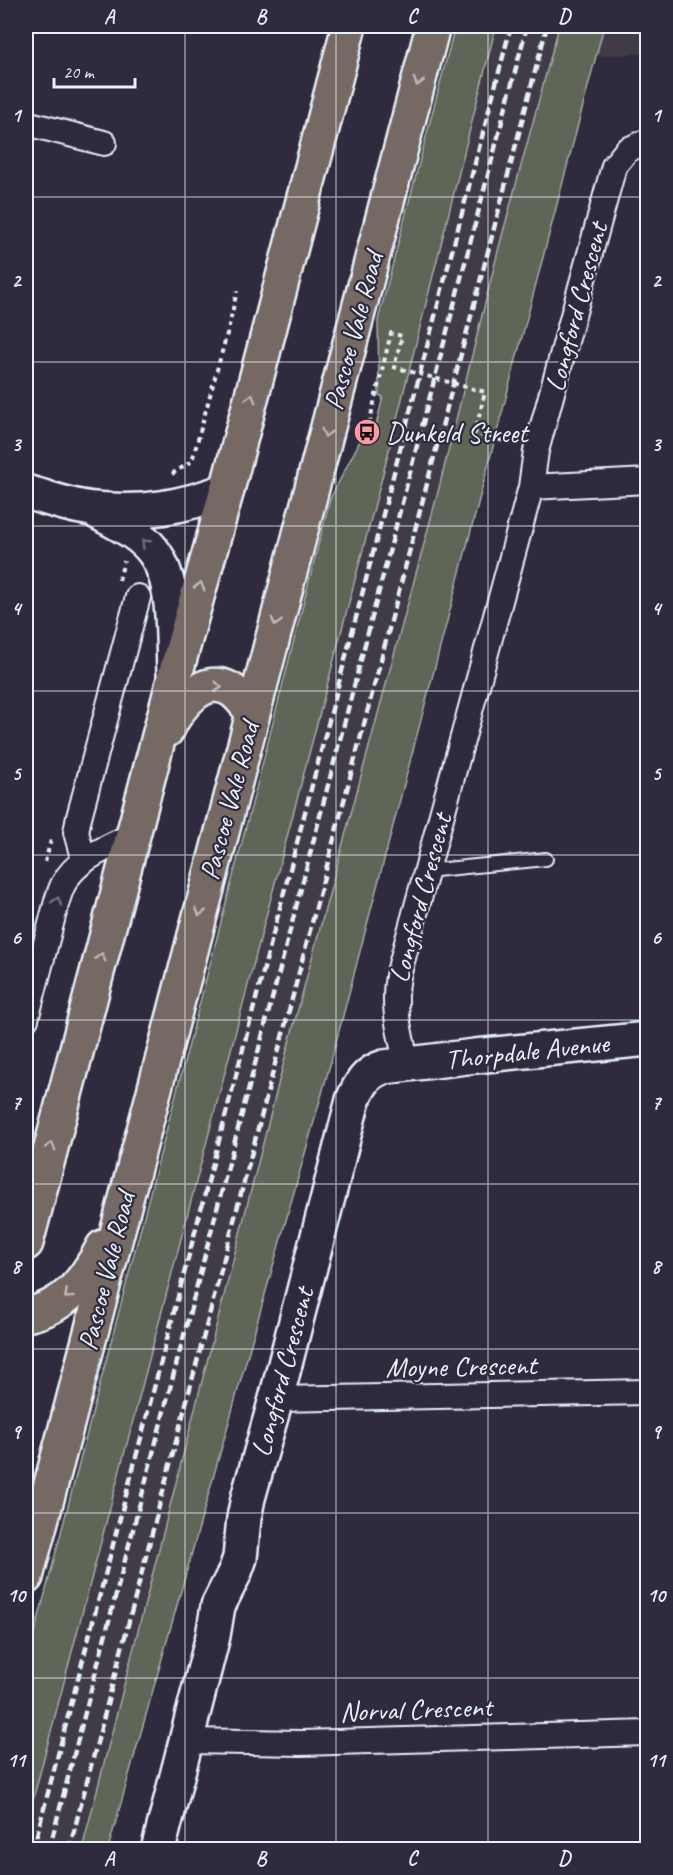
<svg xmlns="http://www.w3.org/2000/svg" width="673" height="1875" font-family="Caveat,sans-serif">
<rect width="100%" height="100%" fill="#2f2a3d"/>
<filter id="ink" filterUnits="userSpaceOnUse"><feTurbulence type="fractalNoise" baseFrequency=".0167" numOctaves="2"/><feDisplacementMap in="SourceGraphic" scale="12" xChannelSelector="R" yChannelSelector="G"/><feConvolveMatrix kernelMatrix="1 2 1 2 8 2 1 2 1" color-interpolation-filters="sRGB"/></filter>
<g filter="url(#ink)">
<path fill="#413a46" d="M496 26H559L499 247 438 492 179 1472 82 1849 26 1850V1826L385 466Z
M604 26H647V53L596 56Z"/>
<path fill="#5f6659" stroke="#a4aca8" stroke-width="1.5" d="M455 26H496L385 466 26 1826V1666L260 773 330 499 363 435 373 437 383 397 379 395 378 320Z
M559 26H604L330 1065 108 1849H82L287 1050 438 492 499 247Z"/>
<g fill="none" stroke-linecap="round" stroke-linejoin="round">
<defs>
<path id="lane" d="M426 871 546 859"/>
<path id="street" d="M26 123 104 143
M531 487 648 481
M84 861 76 832 79 817 138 597
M26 1019 57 901C59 895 61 888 64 883 77 858 109 847 133 835
M407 1064C400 1034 392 1007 398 976L531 487 536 451 614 166 627 150 648 141
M276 1399 648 1392
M186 1741 301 1743 648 1733"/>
<path id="secondary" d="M26 492C48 498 71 507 94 509 142 514 183 507 227 490
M94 510C113 521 134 530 149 546 177 576 172 633 174 672
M158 1850 213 1636 218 1606 235 1572 240 1558 244 1518 248 1498 276 1399 353 1100C360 1084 367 1072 384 1067L475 1056 648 1039"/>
<path id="primary" d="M167 730C178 707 204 671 233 691 240 696 246 705 253 712
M26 1243 174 679 227 490 349 26
M26 1315C66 1307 84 1282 103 1247
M26 1577 67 1424 433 26"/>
</defs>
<use href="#lane" stroke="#e8f1f8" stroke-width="16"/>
<use href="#street" stroke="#e8f1f8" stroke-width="28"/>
<use href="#secondary" stroke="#e8f1f8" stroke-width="38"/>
<use href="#primary" stroke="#e8f1f8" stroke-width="38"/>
<path stroke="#e8f1f8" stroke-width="4" stroke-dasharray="4.5 4.5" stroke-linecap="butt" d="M367 432 391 333 402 336 394 367 485 392 475 433 512 443
M172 474 192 461 228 330 237 291
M119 580 124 561
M45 862 51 840"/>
<use href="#lane" stroke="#2f2a3d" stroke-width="12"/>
<use href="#street" stroke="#2f2a3d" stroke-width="24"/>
<use href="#secondary" stroke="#2f2a3d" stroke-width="33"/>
<use href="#primary" stroke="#766964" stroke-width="33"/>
<path stroke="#e8f1f8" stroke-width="4.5" stroke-dasharray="9 4.5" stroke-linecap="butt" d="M33 1850 511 26
M49 1850 527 26
M69 1850 547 26"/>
</g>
<defs><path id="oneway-chevron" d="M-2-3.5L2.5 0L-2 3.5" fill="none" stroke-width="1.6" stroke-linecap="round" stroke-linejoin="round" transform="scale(1.5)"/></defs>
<g stroke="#babbbd">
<use href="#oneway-chevron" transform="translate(418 82) rotate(105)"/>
<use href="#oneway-chevron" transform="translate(251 398) rotate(-75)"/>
<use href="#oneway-chevron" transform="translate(326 433) rotate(105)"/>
<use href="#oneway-chevron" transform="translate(200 586) rotate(-74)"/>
<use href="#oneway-chevron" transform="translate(276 622) rotate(105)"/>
<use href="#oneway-chevron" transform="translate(218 687) rotate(5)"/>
<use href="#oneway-chevron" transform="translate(200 912) rotate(105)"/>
<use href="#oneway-chevron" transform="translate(101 957) rotate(-75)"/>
<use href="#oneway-chevron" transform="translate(51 1146) rotate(-75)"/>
<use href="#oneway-chevron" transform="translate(68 1295) rotate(138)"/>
</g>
<g stroke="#70707e">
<use href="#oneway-chevron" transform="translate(145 543) rotate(-136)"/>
<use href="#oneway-chevron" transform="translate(57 901) rotate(-72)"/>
</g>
</g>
<path fill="none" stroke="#e8f1f8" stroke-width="1.5" stroke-opacity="0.55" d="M185 26V1850M336 26V1850M488 26V1850M26 197H648M26 362H648M26 526H648M26 691H648M26 855H648M26 1020H648M26 1184H648M26 1349H648M26 1513H648M26 1678H648"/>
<defs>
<symbol id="bus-disc" viewBox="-11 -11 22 22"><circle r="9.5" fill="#ff9aa2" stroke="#2f2a3d"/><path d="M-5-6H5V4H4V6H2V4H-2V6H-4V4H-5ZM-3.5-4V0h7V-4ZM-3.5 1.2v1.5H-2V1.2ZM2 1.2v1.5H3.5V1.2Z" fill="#111"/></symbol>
</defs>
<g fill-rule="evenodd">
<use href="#bus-disc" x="352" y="417" width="30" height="30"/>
</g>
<g text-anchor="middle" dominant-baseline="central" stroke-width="4.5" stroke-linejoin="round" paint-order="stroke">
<g font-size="28" fill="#e8f1f8" stroke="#2f2a3d">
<text transform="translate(576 307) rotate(-75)">Longford Crescent</text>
<text transform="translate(353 331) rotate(-75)">Pascoe Vale Road</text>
<text transform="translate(229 801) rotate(-75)">Pascoe Vale Road</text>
<text transform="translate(420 898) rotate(-75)">Longford Crescent</text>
<text transform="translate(527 1051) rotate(-6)">Thorpdale Avenue</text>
<text transform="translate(106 1271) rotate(-76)">Pascoe Vale Road</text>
<text transform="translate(461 1366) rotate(-1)">Moyne Crescent</text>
<text transform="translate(282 1372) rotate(-75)">Longford Crescent</text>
<text transform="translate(416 1709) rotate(-2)">Norval Crescent</text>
</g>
<g font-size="28" fill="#e8f1f8" stroke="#2f2a3d" text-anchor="start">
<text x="386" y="432">Dunkeld Street</text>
</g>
</g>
<rect width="673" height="1875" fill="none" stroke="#2f2a3d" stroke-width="66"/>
<path d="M54 78v9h81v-9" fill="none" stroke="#e8f1f8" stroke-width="3"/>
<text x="63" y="78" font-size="18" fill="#e8f1f8" stroke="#2f2a3d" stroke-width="4.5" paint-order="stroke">20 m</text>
<rect x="33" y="33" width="607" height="1809" fill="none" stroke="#e8f1f8" stroke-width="2"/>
<g font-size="20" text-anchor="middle" font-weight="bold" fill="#e8f1f8">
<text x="109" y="23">A</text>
<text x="261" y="23">B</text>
<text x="412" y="23">C</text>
<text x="564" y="23">D</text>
<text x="16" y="122">1</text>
<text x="656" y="122">1</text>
<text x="16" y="287">2</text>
<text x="656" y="287">2</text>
<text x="16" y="451">3</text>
<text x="656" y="451">3</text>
<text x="16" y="615">4</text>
<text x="656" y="615">4</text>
<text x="16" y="780">5</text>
<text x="656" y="780">5</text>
<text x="16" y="944">6</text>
<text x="656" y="944">6</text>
<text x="16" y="1109">7</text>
<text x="656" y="1109">7</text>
<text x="16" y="1273">8</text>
<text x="656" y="1273">8</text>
<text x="16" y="1438">9</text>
<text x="656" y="1438">9</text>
<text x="16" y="1602">10</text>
<text x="656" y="1602">10</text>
<text x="16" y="1767">11</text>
<text x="656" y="1767">11</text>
<text x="109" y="1865">A</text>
<text x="261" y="1865">B</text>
<text x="412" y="1865">C</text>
<text x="564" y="1865">D</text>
</g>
</svg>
